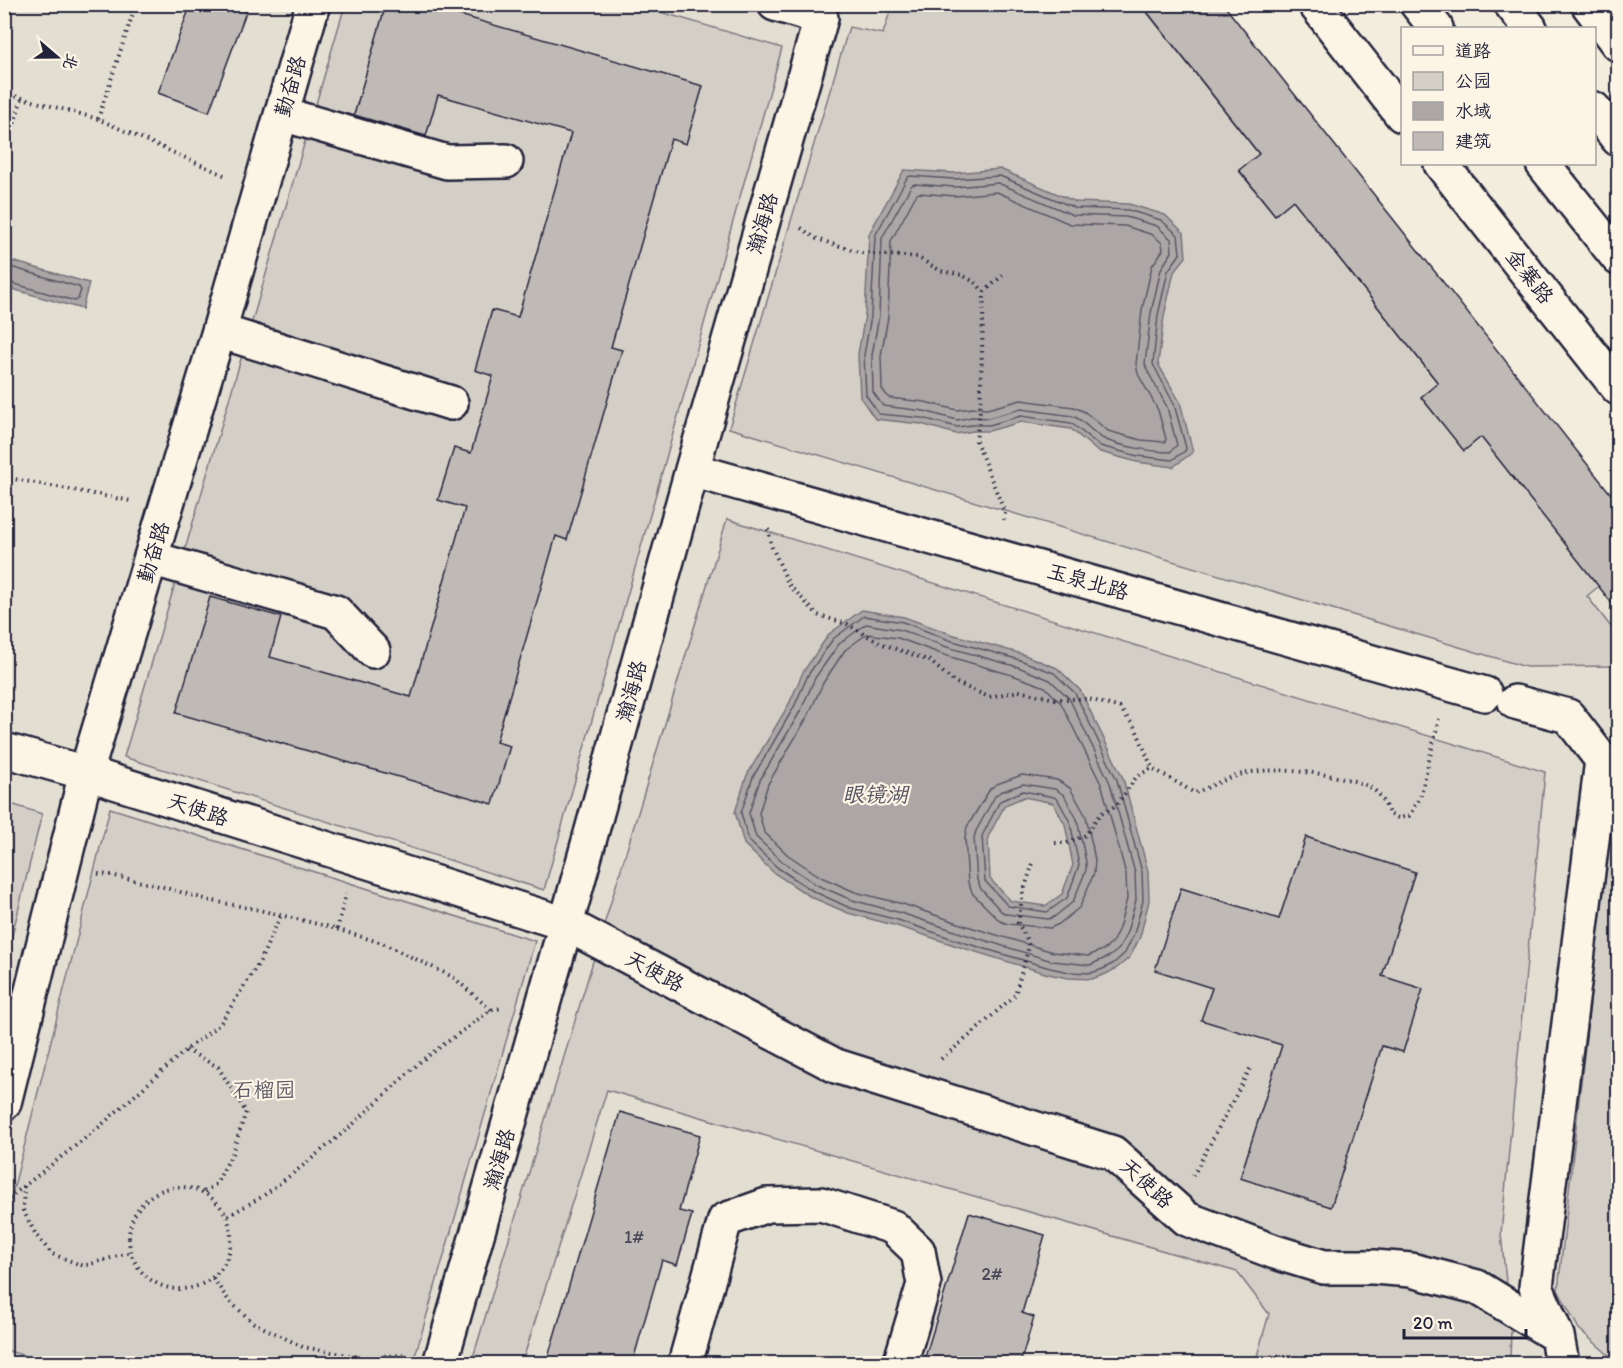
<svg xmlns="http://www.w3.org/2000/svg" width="1623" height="1368" font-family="Itim,'LXGW WenKai TC',sans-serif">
<rect width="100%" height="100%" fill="#f3edde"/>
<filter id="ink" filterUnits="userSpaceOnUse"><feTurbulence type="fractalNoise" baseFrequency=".0167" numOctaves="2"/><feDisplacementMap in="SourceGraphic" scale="12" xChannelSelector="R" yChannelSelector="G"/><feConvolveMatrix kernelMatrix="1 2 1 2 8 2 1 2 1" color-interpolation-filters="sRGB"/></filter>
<g filter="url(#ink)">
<path fill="#e3ded2" d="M5 5H1223L1618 503V1363L5 1364Z"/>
<path fill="#d4cfc6" stroke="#7b7880" stroke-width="1.5" d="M345 5H637L782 48 544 890 124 757Z
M892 5H1141L1259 154 1239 171 1275 215 1293 200 1438 383 1421 397 1464 450 1481 437 1599 586 1587 596 1618 636V666L1526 667 729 428 849 27 883 34Z
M727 519 1545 772 1501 1234 1511 1329 1510 1363H1255L1269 1314 1237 1272 607 1090 522 1363 471 1364Z
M1618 764V1363L1579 1329 1558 1290 1615 775Z
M5 802 42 814 5 964 4 802Z
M110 808 535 941 413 1363 53 1364 5 1350V1222Z"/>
<path fill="#aca7a6" stroke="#75727b" stroke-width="1.5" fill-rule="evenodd" d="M1000 169 1076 202 1129 204 1165 215 1184 233 1186 257 1174 272 1164 316 1158 364 1180 402 1193 452 1173 467 1137 462 1097 451 1071 429 1021 422 989 431H973L956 434 921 424 875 419 860 397 858 354 865 315 869 234 904 170 954 173Z
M5 259 89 283 82 309 5 287Z
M862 610 904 617 951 634 1022 654 1057 668 1080 690 1123 778 1148 871 1149 901 1140 937 1130 957 1117 968 1106 974 1092 979 1068 978 1048 974 960 947 897 926 848 913 811 897 774 873 744 844 735 812 747 775 789 704 803 672 829 634ZM1024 797 1053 803 1065 824 1073 865 1062 894 1045 906 1011 901 990 879 988 837 1005 805Z"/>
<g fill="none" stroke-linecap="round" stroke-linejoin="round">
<path stroke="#595766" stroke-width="1.5" d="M1000 176 1075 208 1128 210 1161 220 1178 235 1180 254 1168 271 1158 315 1153 364 1174 404 1186 448 1185 451 1172 460 1138 456 1100 446 1071 423 1021 416 989 425H972L957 427 922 418 879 414 866 395 864 355 871 316 875 236 907 178 910 176 954 179Z
M998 183 1073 215 1126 217 1157 226 1171 239 1172 252 1161 269 1151 313 1145 364 1147 370 1167 407 1177 445 1170 452C1155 452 1118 446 1104 439 1092 433 1085 421 1073 416L1021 409 988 418 972 417 957 420 924 411 883 406 873 392 872 355 879 316 882 238 911 186 914 184 955 187Z
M997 192 1070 224 1125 226 1153 235 1162 243 1163 250 1152 266 1142 310 1136 364 1138 374 1158 410 1166 439 1165 442 1141 440 1108 431 1085 412 1074 407 1021 400 987 409 973 408 957 410 925 402 889 398 882 389 881 356 888 317 891 241 916 195 919 193 955 196Z
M4 265 79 287 81 290 78 299 75 301 4 281
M864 616 903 622 949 640 1020 660 1054 673 1075 693 1117 780 1142 872 1143 901 1134 934 1125 953 1114 963 1103 969 1091 973 1069 972 1050 968 962 942 898 920 850 908 813 891 778 868 749 841 741 813 753 777 794 707 808 675 833 639Z
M866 624 901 630 947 647 1018 667 1050 680 1069 698 1110 783 1135 873 1136 900 1127 932 1119 949 1110 956 1090 965 1052 961 964 934 901 913 852 900 817 885 783 862 756 837 749 813 760 780 801 710 815 678 839 644Z
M867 634 898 638 944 655 1015 676 1045 687 1061 703 1102 786 1126 874 1127 899 1119 928 1112 943 1105 949 1088 956 1053 952 967 926 903 904 855 892 821 877 788 855 764 832 759 813 768 784 809 714 823 683 845 650Z
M1022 775 1057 780 1070 788 1086 816 1095 860 1094 873 1080 907 1059 924 1050 928 1008 924 1000 921 973 894 968 883 965 838 967 827 990 789 997 784Z
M1023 784 1055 789 1064 795 1077 819 1086 862V870L1073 902 1054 917 1048 919 1006 914 1001 911 981 889 977 880 974 838 976 831 995 796 1000 792Z
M1023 791 1054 797 1058 800 1070 822 1079 865 1067 898 1047 912 1008 906 985 881 982 836 1000 801Z"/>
</g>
<path fill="#bfbab6" stroke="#22223b" stroke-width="1.5" d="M191 4H249L209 112 158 93Z
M386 4H422L703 86 686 144 671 139 611 347 622 350 567 540 556 536 496 742 510 746 493 804 176 713 210 597 281 617 270 657 411 697 465 508 438 500 454 448 471 453 493 376 475 370 492 310 518 317 571 133 438 95 426 136 354 115Z
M1141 4H1223L1618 503V611L1481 437 1464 451 1421 397 1438 383 1293 200 1275 215 1239 170 1259 154Z
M1306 837 1415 872 1382 976 1423 989 1403 1052 1382 1046 1331 1207 1240 1178 1282 1045 1201 1020 1212 988 1155 970 1181 888 1279 919Z
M620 1112 700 1135 679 1211 692 1214 677 1265 662 1260 632 1364H546Z
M969 1213 1045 1235 1022 1313 1034 1317 1020 1364H923Z"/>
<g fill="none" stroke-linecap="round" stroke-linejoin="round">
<defs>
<path id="minor" d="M775 4 821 18
M282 114 447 162 506 161
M219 331 451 403
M692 470 1485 694
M151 558 336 612 373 651
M1515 702 1568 716 1602 760 1536 1287 1557 1336 1562 1364
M4 750 86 773 566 924 836 1066 1113 1153 1187 1219 1275 1252 1324 1267H1374L1411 1270 1477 1287 1557 1336
M4 1103 86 773 219 331 313 4
M440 1364 566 924 692 470 821 18
M685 1364 725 1220 767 1205 821 1204 893 1227 918 1251 924 1284 900 1364"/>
<path id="highway" d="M1315 4 1402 115
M1417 4 1436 28
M1511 4 1530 28
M1588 4 1618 44
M1594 109 1618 139
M1441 164 1618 388
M1543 164 1618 258"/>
</defs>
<use href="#minor" stroke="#22223b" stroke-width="38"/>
<use href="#highway" stroke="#22223b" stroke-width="38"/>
<path stroke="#22223b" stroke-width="4" stroke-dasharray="1.5 4.5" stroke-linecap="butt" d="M4 93 98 119 226 176
M98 119 136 4
M4 158 22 98
M801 228 817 239 862 253 917 257 941 271 962 275 976 283 984 292 980 410 976 441 1005 513 1004 520
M984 292 1003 275
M4 477 131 501
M768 529 772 547 789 585 818 615 847 624 880 643 930 661 954 682 989 697 1019 691 1055 699H1089L1120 708 1136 729 1152 768
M1055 843H1067L1086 835 1100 814 1116 806 1137 776 1152 768 1195 793C1211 786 1229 777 1247 773 1273 766 1348 774 1371 788 1381 794 1385 803 1389 814L1398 818 1409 816 1420 798 1439 719
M98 874 111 875 163 887 208 900 255 909 326 926 382 943 453 977 491 1010
M337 929 346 894
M186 1050 218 1067 246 1112 232 1154 216 1184 204 1192
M941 1059 973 1033 1015 995 1029 946 1026 938 1018 923 1023 893 1034 860
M1193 1176 1252 1065
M24 1186 23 1210 36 1235 52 1254 84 1266 131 1252
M129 1238a51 51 0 1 1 102 0a51 51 0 1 1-102 0Z
M4 1202 98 1128 186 1050 220 1024 260 961 281 915
M228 1216 263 1196 300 1168 349 1128 421 1061 491 1010 503 1008
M213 1278 229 1301 254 1323 303 1347 359 1357 405 1355"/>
<use href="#minor" stroke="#fcf5e5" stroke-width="33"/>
<use href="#highway" stroke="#fcf5e5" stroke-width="33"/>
</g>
</g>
<g text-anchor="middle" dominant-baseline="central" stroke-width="4.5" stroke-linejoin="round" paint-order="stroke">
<g font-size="18" fill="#49485a">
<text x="634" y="1237">1#</text>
<text x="992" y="1274">2#</text>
</g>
<g font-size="21" fill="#22223b" stroke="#fcf5e5">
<text transform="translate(290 86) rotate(-74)">勤奋路</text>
<text transform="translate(762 223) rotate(-74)">瀚海路</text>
<text transform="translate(1530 276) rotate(52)">金寨路</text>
<text transform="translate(153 552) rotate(-73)">勤奋路</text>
<text transform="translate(1088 581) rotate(16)">玉泉北路</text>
<text transform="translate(631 691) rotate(-75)">瀚海路</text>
<text transform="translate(198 809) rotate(18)">天使路</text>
<text transform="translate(655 971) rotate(28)">天使路</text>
<text transform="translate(499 1159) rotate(-74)">瀚海路</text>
<text transform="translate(1147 1183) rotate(42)">天使路</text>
</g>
<g font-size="21" fill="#575665" stroke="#fcf5e5">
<text x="264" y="1089">石榴园</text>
</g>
<g font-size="22" font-style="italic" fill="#525160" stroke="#fcf5e5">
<text x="875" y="794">眼镜湖</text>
</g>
</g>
<rect width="1623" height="1368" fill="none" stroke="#fcf5e5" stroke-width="24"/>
<rect x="12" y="12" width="1599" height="1344" fill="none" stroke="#22223b" stroke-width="2" filter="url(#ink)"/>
<rect x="1401" y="27" width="195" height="138" fill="#fcf5e5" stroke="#a5a1a1" stroke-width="1.5"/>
<rect x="1413" y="46" width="30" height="9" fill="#fcf5e5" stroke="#a5a1a1" stroke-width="1.5"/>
<text x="1455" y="57" font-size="18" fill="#22223b">道路</text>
<rect x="1413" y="72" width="30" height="18" fill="#d4cfc6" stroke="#a5a1a1" stroke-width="1.5"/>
<text x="1455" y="87" font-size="18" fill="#22223b">公园</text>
<rect x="1413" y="102" width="30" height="18" fill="#aca7a6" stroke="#a5a1a1" stroke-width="1.5"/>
<text x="1455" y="117" font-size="18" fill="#22223b">水域</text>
<rect x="1413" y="132" width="30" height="18" fill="#bfbab6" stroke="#a5a1a1" stroke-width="1.5"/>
<text x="1455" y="147" font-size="18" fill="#22223b">建筑</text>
<g transform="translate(57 57) rotate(110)" stroke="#fcf5e5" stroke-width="4.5" paint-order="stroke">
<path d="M0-4.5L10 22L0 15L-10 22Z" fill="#22223b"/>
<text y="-9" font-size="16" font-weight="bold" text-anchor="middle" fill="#22223b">北</text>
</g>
<path d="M1404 1329v9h122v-9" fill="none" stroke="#22223b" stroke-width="3"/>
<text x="1413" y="1329" font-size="18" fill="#22223b" stroke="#fcf5e5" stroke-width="4.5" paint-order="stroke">20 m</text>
</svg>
